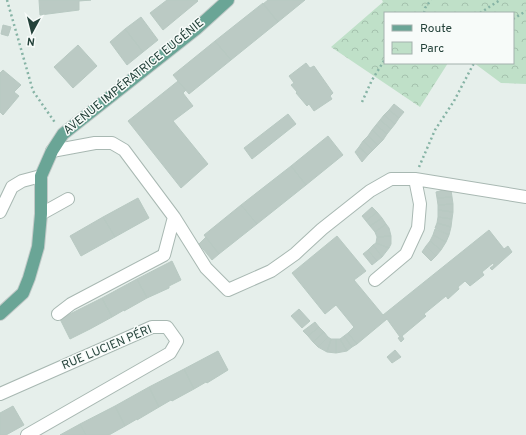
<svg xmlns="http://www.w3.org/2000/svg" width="526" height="435" font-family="Overpass,sans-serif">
<defs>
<pattern id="park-crowns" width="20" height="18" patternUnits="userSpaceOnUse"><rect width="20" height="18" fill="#bfe0c8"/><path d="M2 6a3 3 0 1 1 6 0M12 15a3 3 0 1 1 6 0" fill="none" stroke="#a4c1ad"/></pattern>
</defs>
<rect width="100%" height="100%" fill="#e6efeb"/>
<path fill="url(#park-crowns)" d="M382 0H526V84L501 83 474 63H513V13H385V63H448L420 107 331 47 383 2Z"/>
<path fill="#bbcac4" stroke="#b8c9c2" d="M39 0H91L79 1V10L40 15Z
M167 0H197L198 1 163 30 150 13Z
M268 0H305L278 22 263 4Z
M263 3 278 22 231 60 215 41Z
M141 17 158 40 143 52 125 29Z
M3 25 11 27 8 36 1 34Z
M125 29 143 52 127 65 110 42Z
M215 41 231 60 189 94 173 75Z
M78 45 97 66 73 88 54 67Z
M306 63 310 68 314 66 333 93 330 96 332 99 314 111 309 104 307 106 296 93 297 92 291 85 294 83 289 76Z
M3 70 21 85 14 92 19 96 3 115 0 112V73Z
M178 81 186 90 183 93 193 106 173 121 208 164 181 188 128 121Z
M394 104 404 112 399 118 389 110Z
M389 110 399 118 395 124 384 115Z
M288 114 296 124 252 159 244 148Z
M384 115 395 124 391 129 380 120Z
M380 120 391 129 387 134 376 125Z
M376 125 387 134 383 140 372 130Z
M372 130 383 140 378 145 368 136Z
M328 136 343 155 306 185 291 166Z
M368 136 378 145 373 150 363 141Z
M363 141 373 150 368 155 359 147Z
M359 147 368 155 362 162 355 152Z
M291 166 306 185 257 224 241 205Z
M447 189 451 190 452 197 437 198 436 192Z
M452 197 453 204 438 205 437 198Z
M138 198 149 218 115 237 103 217Z
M453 204V212L438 210V205Z
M241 205 257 224 219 254 204 235Z
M372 207 377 212 366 221 362 216Z
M438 210 453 212 452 219 438 217Z
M377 212 382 218 370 226 366 221Z
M103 217 115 237 81 256 70 236Z
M438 217 452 219 451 227 437 223Z
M382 218 386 224 375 232 370 226Z
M437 223 451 227 449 235 435 228Z
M386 224 389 228 391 236 377 237 375 232Z
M435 229 449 235 446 242 433 235Z
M489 230 504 249 508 246 512 252 492 270 490 268 494 265 493 263 482 272 484 275 470 286 465 281 458 287 459 289 448 299 446 296 424 314 426 316 402 336 404 339 401 342 398 338 400 337 387 319 357 344 348 333 354 327 336 305 325 314 292 273 337 236 366 271 354 280 383 315Z
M433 235 446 242 441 250 430 241Z
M391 236V244L389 248 376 243 377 237Z
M206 237 219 254 212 260 199 244Z
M430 241 441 250 436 256 426 246Z
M376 243 389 248 382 257 373 245Z
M373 245 382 257 377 261 368 250Z
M426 246 436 256 431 261 422 252Z
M368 250 377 261 372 265 363 254Z
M172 261 181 280 169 286V288L147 298 137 279Z
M137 279 147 298 124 311V310L112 317 102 298Z
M102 298 112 317 90 329 70 339 60 319Z
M299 309 310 321 302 328 291 316Z
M315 322 319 327 308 336 303 331Z
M319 327 324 332 313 342 308 336Z
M324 332 328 337 318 347 313 342Z
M348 333 357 344 352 347 344 336Z
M344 336 352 347 347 351 340 339Z
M328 337 331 339 327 352 318 347Z
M331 339H336V353L327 352Z
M336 339H340L347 351 336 353Z
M395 350 401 357 392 363 387 357Z
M218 351 228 370 207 383 206 382 194 389 184 369Z
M184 369 194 389 172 401 171 400 159 407 149 387Z
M149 387 159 407 137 420V419L125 426 115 406Z
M13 406 24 425 6 435H0V413Z
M115 406 125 426 109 435H86L80 424Z
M80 424 86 435H60Z"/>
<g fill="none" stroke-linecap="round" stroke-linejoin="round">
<defs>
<path id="minor" d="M52 151 95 143H112L124 150 174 217 206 268 228 290 271 271 295 254 322 229 370 191 391 179H415L526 197
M0 212 12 187 22 181 41 176
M41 214 68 199
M375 280 406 254 418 228 420 204 415 179
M58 314 71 304 164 255 174 217
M0 394 152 327H167L177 341 170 353 27 435"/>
<path id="major" d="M0 314 23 293 29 278 38 247 41 214V176L52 151 63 134 196 29 228 0"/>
</defs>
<use href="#minor" stroke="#a8b8b2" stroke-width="14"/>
<use href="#major" stroke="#c2cac8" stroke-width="14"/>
<path stroke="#86b3a5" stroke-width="2.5" stroke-dasharray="2 3" stroke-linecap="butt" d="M7 0 33 91 56 124
M424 13 425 8 431 0
M480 13 500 0
M513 19 526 11
M362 102 372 80 385 59
M419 167 435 130 454 101 474 63"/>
<use href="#minor" stroke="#fff" stroke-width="12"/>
<use href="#major" stroke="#6aa596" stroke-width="12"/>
</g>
<g text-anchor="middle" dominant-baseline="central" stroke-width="3" stroke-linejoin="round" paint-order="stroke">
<g font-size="12" fill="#24423a" stroke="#f7fbf9">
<text transform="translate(134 77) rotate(-39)">AVENUE IMPÉRATRICE EUGÉNIE</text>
<text transform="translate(107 348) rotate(-23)">RUE LUCIEN PÉRI</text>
</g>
</g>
<rect x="384" y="12" width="130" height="52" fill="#f7fbf9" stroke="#a3b1ad"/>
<rect x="392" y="25" width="20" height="6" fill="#6aa596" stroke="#a3b1ad"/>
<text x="420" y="32" font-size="12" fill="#24423a">Route</text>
<rect x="392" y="42" width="20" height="12" fill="url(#park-crowns)" stroke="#a3b1ad"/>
<text x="420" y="52" font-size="12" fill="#24423a">Parc</text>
<g transform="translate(32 32) rotate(187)" stroke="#f7fbf9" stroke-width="3" paint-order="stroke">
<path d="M0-3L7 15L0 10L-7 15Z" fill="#24423a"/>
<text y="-6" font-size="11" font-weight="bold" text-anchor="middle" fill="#24423a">N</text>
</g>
</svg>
